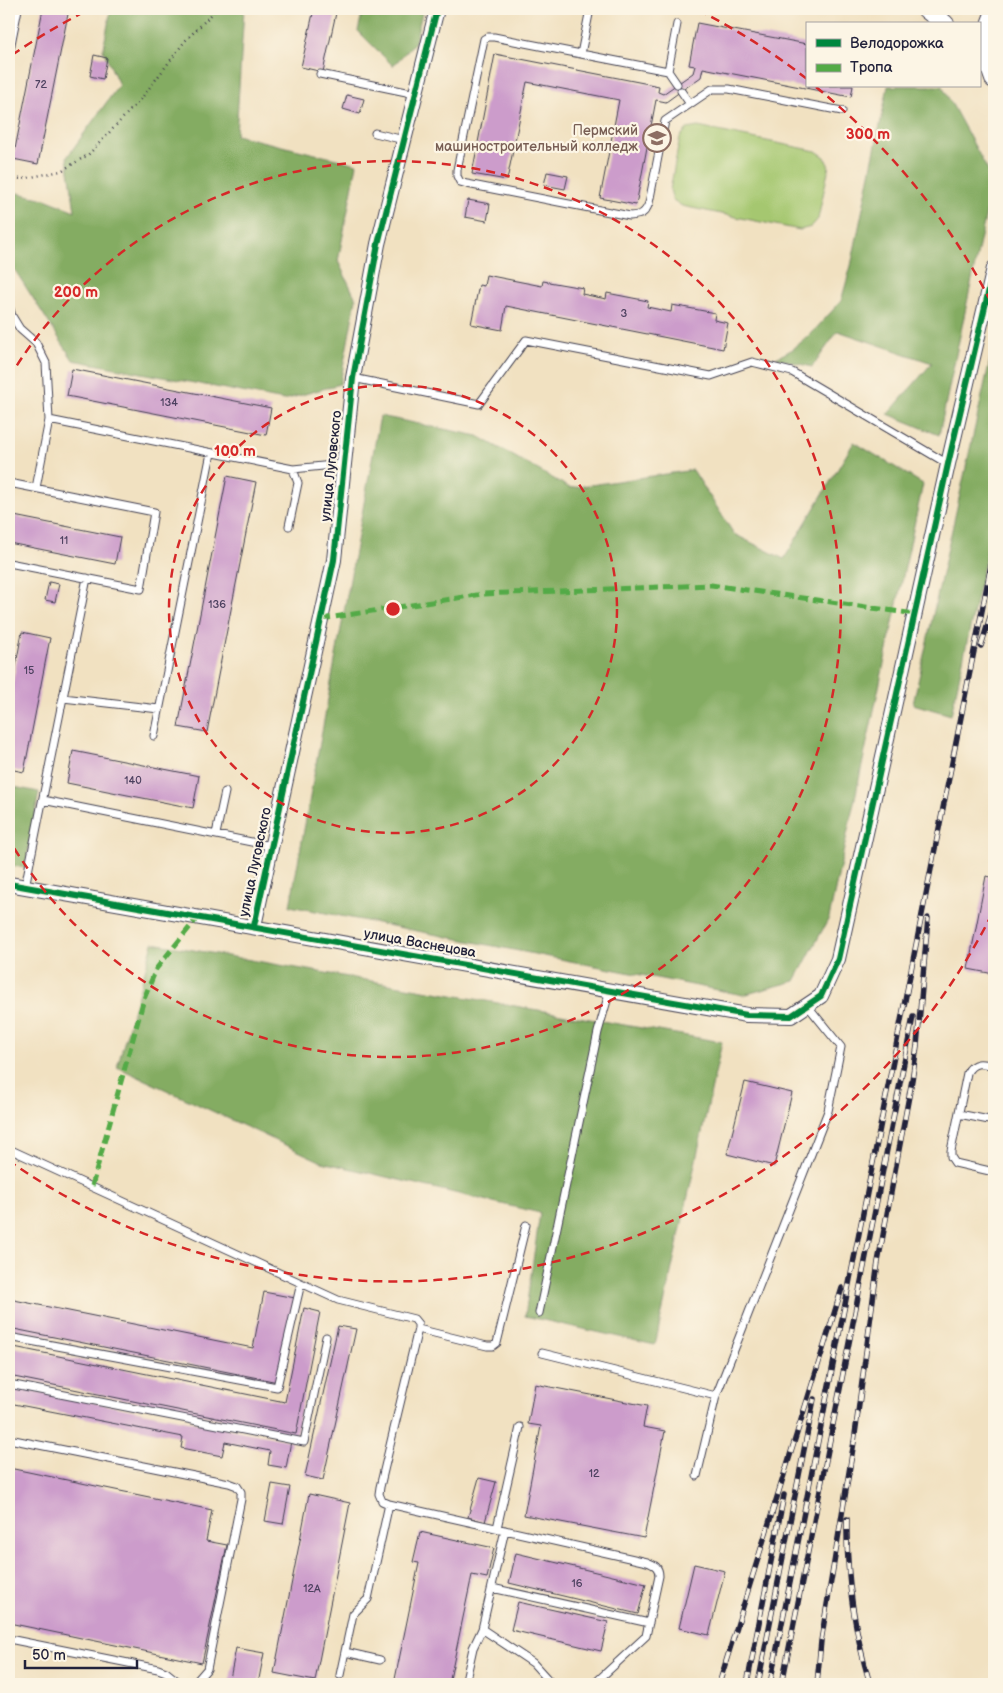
<svg xmlns="http://www.w3.org/2000/svg" width="1003" height="1693" font-family="'Balsamiq Sans',sans-serif">
<rect width="100%" height="100%" fill="#fcf5e5"/>
<filter id="ink" filterUnits="userSpaceOnUse"><feTurbulence type="fractalNoise" baseFrequency=".02" numOctaves="2"/><feDisplacementMap in="SourceGraphic" scale="10" xChannelSelector="R" yChannelSelector="G"/><feConvolveMatrix kernelMatrix="1 2 1 2 8 2 1 2 1" color-interpolation-filters="sRGB"/></filter>
<filter id="wash" filterUnits="userSpaceOnUse"><feTurbulence type="fractalNoise" baseFrequency=".0096" numOctaves="4" result="noise"/><feDisplacementMap in="SourceGraphic" scale="20" xChannelSelector="R" yChannelSelector="G"/><feGaussianBlur stdDeviation="1.12" result="paint"/><feColorMatrix in="noise" values="0 0 0 0 0 0 0 0 0 0 0 0 0 0 0 0 0 1.4 0 .05"/><feComposite in="paint" operator="in"/></filter>
<g filter="url(#wash)">
<rect width="100%" height="100%" fill="#f1e1c1"/>
<path fill="#a5c76f" stroke="#647455" d="M698 127 816 151 825 157 829 167 818 219 811 227 800 230 682 206 673 200 670 190 680 137 687 129Z"/>
<path fill="#84ac62" stroke="#53674e" d="M111 9H244L236 135 357 164 338 261 356 299 340 384 284 400 73 360 9 261V237L13 192 45 199 75 211 67 157 119 85 103 50Z
M363 9H423L415 42 393 66 358 31Z
M888 86H942L993 180 939 435 888 414 932 363 838 331 812 367 776 358 793 349 813 332 841 301 851 266Z
M994 342V519L951 715 913 704Z
M380 416 478 436 570 488 693 470 734 534 784 559 854 442 923 484 829 918 795 981 743 995 290 906Z
M9 786 39 792 25 868 9 865Z
M153 943 722 1042 655 1345 525 1316 540 1213 322 1162 117 1067Z"/>
<g id="blocks">
<path fill="#cc9ccb" d="M43 9H69L38 164 13 159Z
M314 9 336 13 323 72 301 67Z
M697 23 807 44V86H853L851 97 703 68 701 77 681 91 666 102 656 100 636 205 600 198 619 100 527 82 507 180 472 174 495 54 659 86 658 92 663 94 693 73 695 66 689 65Z
M94 55 107 58 103 79 90 76Z
M347 95 364 99 360 114 343 109Z
M547 172 568 176 565 189 544 185Z
M468 200 490 204 487 221 465 217Z
M486 275 542 286 543 281 583 288 582 294 606 299 607 293 648 301 647 307 671 312 672 305 715 313 714 320 728 323 723 349 506 306 502 330 471 324 479 285 484 286Z
M72 369 271 408 266 435 67 396Z
M227 476 256 482 207 732 178 727Z
M9 515 120 537 115 564 9 543Z
M49 582 59 584 55 602 45 600Z
M22 632 50 638 24 772 9 769V703Z
M73 751 199 776 193 808 67 783Z
M986 876 994 878V974L968 969Z
M745 1082 792 1093 774 1166 727 1154Z
M264 1292 295 1298 278 1382 9 1328V1299L253 1348Z
M304 1308 320 1312 296 1434 9 1376V1346L285 1402Z
M338 1326 356 1329 323 1480 305 1476Z
M535 1384 647 1406 643 1427 665 1431 644 1538 524 1515 541 1426 528 1424Z
M9 1386 291 1441 286 1468 268 1465 270 1451 225 1442 222 1456 181 1448 183 1437 9 1403Z
M9 1468 212 1510 206 1541 227 1545 202 1663 9 1623Z
M479 1478 496 1482 485 1522 468 1517Z
M272 1484 290 1487 283 1524 265 1521Z
M309 1494 350 1503 315 1681 274 1673Z
M420 1532 494 1548 487 1578 472 1575 449 1684H394L419 1563 413 1562Z
M516 1553 646 1584 638 1614 509 1583Z
M694 1564 725 1571 709 1635 679 1628Z
M518 1602 608 1622 601 1651 511 1630Z
M236 1648 264 1653 258 1684H229Z"/>
</g>
</g>
<g filter="url(#ink)">
<use href="#blocks" fill-opacity="0" stroke="#413f4f" stroke-width="1"/>
<g fill="none" stroke-linecap="round" stroke-linejoin="round">
<defs>
<path id="service" d="M590 9 581 54 668 71 677 84
M9 54 18 9
M581 54 494 37H488L484 39 457 170V176L460 182 467 184 630 216C641 215 645 214 649 203L665 121 712 89H729L842 111
M668 71 677 24
M320 74 416 94
M681 91 690 104
M375 133 404 140
M9 306 12 316 20 329 36 343 46 363 49 420 293 469 343 464
M353 378 479 404 526 340 711 376 752 362 792 372 948 464
M9 483 154 512 141 589 9 563
M36 488 49 420
M289 526 298 483 293 469
M63 698 159 709
M154 736 211 453
M43 800 271 846
M216 834 225 792
M25 887 87 578
M994 1066C982 1063 973 1061 967 1073L951 1151V1157L955 1163 994 1172
M959 1114 994 1121
M9 1149 338 1300 414 1319 418 1324V1329L380 1487 379 1494 382 1501 389 1504 647 1562C655 1565 659 1567 659 1576L646 1636 594 1684
M539 1313 598 1032 610 990
M418 1329 487 1346H493L497 1343 526 1225
M9 1337 277 1387 301 1283
M542 1353 716 1396
M9 1384 304 1442 326 1337
M9 1439 229 1483 237 1486 241 1492V1499L207 1669 194 1684
M697 1476 716 1396 828 1111 841 1047 807 1005
M497 1528 520 1427
M492 1588 649 1623
M482 1629 533 1663 552 1684
M9 1639 158 1669 166 1672 181 1684
M345 1652 380 1660
M340 1675 353 1614 368 1599 389 1504
M465 1684 473 1648 482 1629 505 1530"/>
<path id="minor" d="M9 884 747 1015 791 1016 821 996 838 959 948 464 994 268
M254 926 334 560 353 378 378 244 437 9"/>
<path id="tertiary" d="M926 9 945 24
M994 14C984 37 985 57 994 79"/>
</defs>
<use href="#service" stroke="#413f4f" stroke-width="9"/>
<use href="#minor" stroke="#413f4f" stroke-width="16"/>
<use href="#tertiary" stroke="#413f4f" stroke-width="20"/>
<path stroke="#413f4f" stroke-width="2.5" stroke-dasharray="1 4" stroke-linecap="butt" d="M9 178 22 179 61 171 88 155 141 99 185 41 212 14 215 9"/>
<use href="#service" stroke="#fff" stroke-width="7"/>
<use href="#minor" stroke="#fff" stroke-width="14"/>
<use href="#tertiary" stroke="#fff" stroke-width="18"/>
<defs>
<path id="rail" d="M981 646 994 604
M847 1519C846 1576 854 1630 870 1684
M719 1684 842 1288
M747 1684 784 1495
M758 1684 814 1399
M770 1684 994 550
M782 1684 913 1017
M817 1684 821 1641 854 1442 878 1262 912 1080 917 1046 928 918"/>
</defs>
<use href="#rail" stroke="#22223b" stroke-width="5.5"/>
<use href="#rail" stroke="#fcf5e5" stroke-width="4" stroke-dasharray="11" stroke-linecap="butt"/>
<path stroke="#53aa46" stroke-width="5" stroke-dasharray="10 5" stroke-linecap="butt" d="M321 619 483 594 711 585 915 614
M92 1186 144 999 156 969 198 917"/>
<defs>
<path id="cycleway" d="M9 884 747 1015 791 1016 821 996 838 959 948 464 994 268
M254 926 334 560 353 378 378 244 437 9"/>
</defs>
<use href="#cycleway" stroke="#fcf5e5" stroke-width="9"/>
<use href="#cycleway" stroke="#00873e" stroke-width="6"/>
</g>
</g>
<g fill="none" stroke="#d62828" stroke-width="2.5" stroke-dasharray="9 6">
<circle cx="393" cy="609" r="224"/>
<path d="M9 378A448 448 0 1 1 9 840"/>
<path d="M992 914A672 672 0 0 1 12 1163M12 55A672 672 0 0 1 88 10M698 10A672 672 0 0 1 807 79M816 87A672 672 0 0 1 992 304"/>
</g>
<defs>
<symbol id="university-ring" viewBox="-11 -11 22 22"><circle r="9.5" fill="#fcf5e5" stroke="#8d6e63" stroke-width="1.5"/><path d="M0-5L7-2L0 1L-7-2ZM-4 1L0 2.5L4 1V4Q0 6-4 4Z" fill="#8d6e63"/></symbol>
</defs>
<g fill-rule="evenodd">
<use href="#university-ring" x="641" y="122" width="32" height="32"/>
</g>
<g text-anchor="middle" dominant-baseline="central" stroke-width="4.5" stroke-linejoin="round" paint-order="stroke">
<g font-size="11" fill="#4c405f">
<text x="41" y="84">72</text>
<text x="624" y="313">3</text>
<text x="169" y="402">134</text>
<text x="64" y="540">11</text>
<text x="217" y="604">136</text>
<text x="29" y="670">15</text>
<text x="133" y="780">140</text>
<text x="594" y="1473">12</text>
<text x="577" y="1583">16</text>
<text x="312" y="1588">12А</text>
</g>
<g font-size="14" fill="#785e54" stroke="#fcf5e5" text-anchor="end">
<text x="638" y="130">Пермский<tspan x="638" dy="16">машиностроительный колледж</tspan></text>
</g>
<g font-size="14" fill="#22223b" stroke="#fcf5e5">
<text transform="translate(331 466) rotate(-84)">улица Луговского</text>
<text transform="translate(255 862) rotate(-78)">улица Луговского</text>
<text transform="translate(420 943) rotate(10)">улица Васнецова</text>
</g>
</g>
<circle cx="393" cy="609" r="8" fill="#d62828" stroke="#fcf5e5" stroke-width="2.5"/>
<g font-size="15" text-anchor="middle" font-weight="bold" fill="#d62828" stroke="#fcf5e5" stroke-width="4.5" stroke-linejoin="round" paint-order="stroke">
<text x="868" y="139">300 m</text>
<text x="76" y="297">200 m</text>
<text x="235" y="456">100 m</text>
</g>
<rect width="1003" height="1693" fill="none" stroke="#fcf5e5" stroke-width="30"/>
<rect x="806" y="22" width="175" height="65" fill="#fcf5e5" stroke="#a5a1a1"/>
<rect x="816" y="39" width="25" height="8" fill="#00873e" stroke="#a5a1a1"/>
<text x="850" y="48" font-size="15" fill="#22223b">Велодорожка</text>
<rect x="816" y="64" width="25" height="8" fill="#53aa46" stroke="#a5a1a1"/>
<text x="850" y="72" font-size="15" fill="#22223b">Тропа</text>
<path d="M25 1660v8h112v-8" fill="none" stroke="#22223b" stroke-width="2.5"/>
<text x="32" y="1660" font-size="15" fill="#22223b" stroke="#fcf5e5" stroke-width="4" paint-order="stroke">50 m</text>
</svg>
